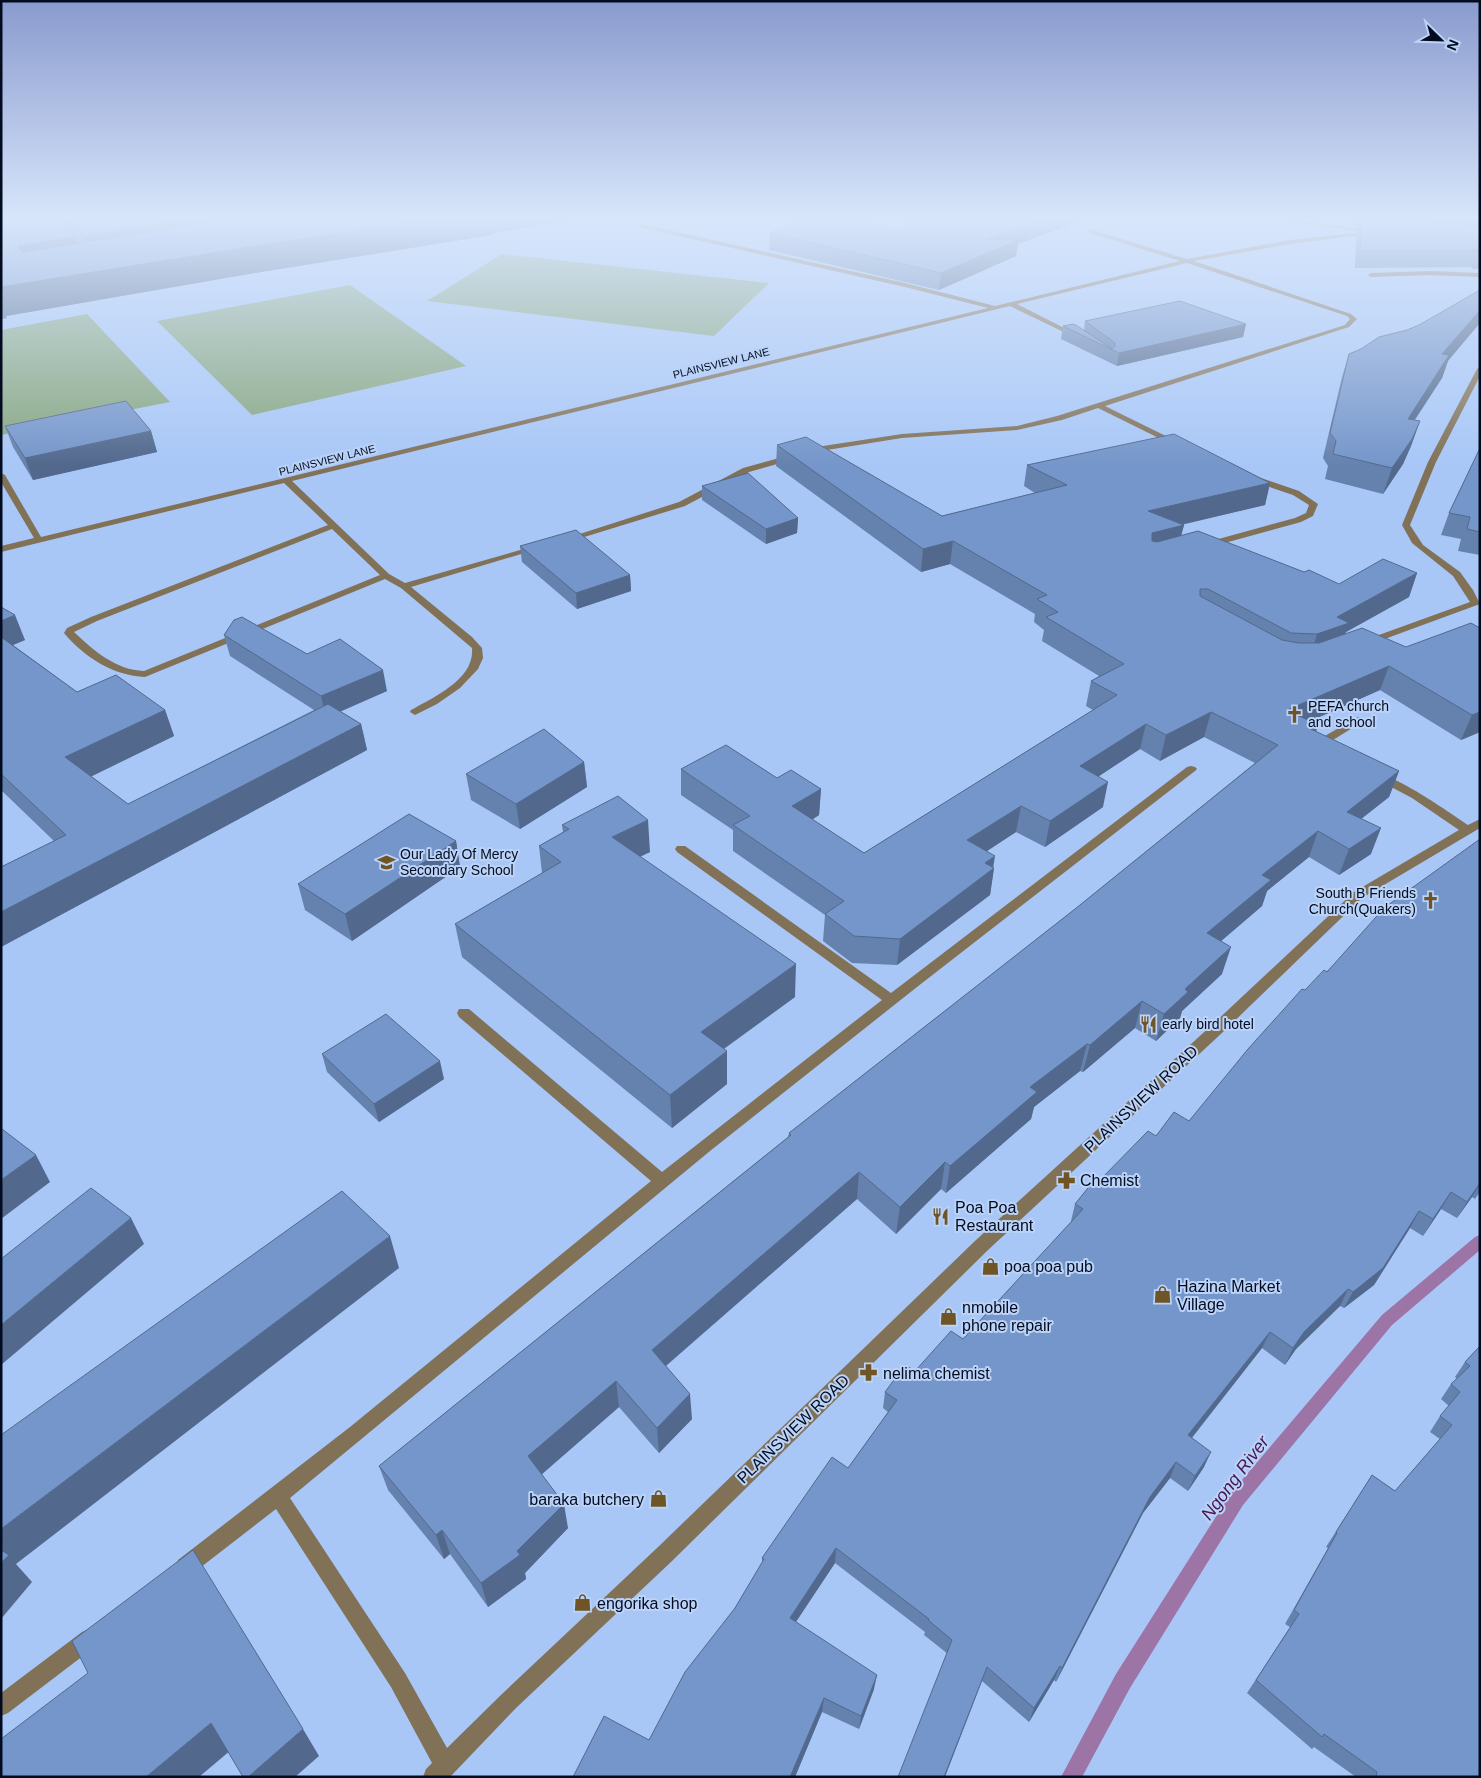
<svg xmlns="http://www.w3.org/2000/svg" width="1481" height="1778" font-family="Arial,sans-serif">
<rect width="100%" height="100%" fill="#a8c7f7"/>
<path fill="#87a67f" d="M502 254 769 283 714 336 427 301Z
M350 285 466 366 252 415 157 321Z
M87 314 170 402 1 435V330Z"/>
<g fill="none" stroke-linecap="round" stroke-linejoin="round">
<path fill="#9c74a6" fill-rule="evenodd" d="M1480 1235V1250L1392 1325 1243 1505 1130 1688 1082 1777H1061L1116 1674 1231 1493 1382 1315 1475 1237Z"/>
<path fill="#817157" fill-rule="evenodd" d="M1255 217H1271L1360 229 1357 231Z
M641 224 905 283 995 306 1180 261 1087 232 1089 229 1187 259 1290 240 1374 231 1377 233 1290 244 1194 261 1351 314 1357 319 1349 327 1105 406 1178 442 1179 444 1175 446 1098 408 1062 420 1017 430 902 438 827 450 749 472 685 506 568 542H562L561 540 679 502 743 468 823 446 902 434 1017 426 1057 416 1345 325 1350 319 1347 316 1187 263 1017 304 1078 335V337L1076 338 1010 306 292 481 389 574 405 583 534 546 537 545 541 548 411 587 472 637 482 648 483 658 478 669 460 688 437 704 415 715 410 712 411 710C434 697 475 679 472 648L401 588 385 579 145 677C114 676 84 657 64 633L67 628 91 617 328 525 284 483 1 552V546L34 538 1 482V473L5 475 41 537 988 308 905 287 639 227ZM332 529 380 575 144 671C116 670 94 651 74 632L97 621Z
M1430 271 1480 273V277L1430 275 1371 277 1368 275 1371 273Z
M1480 367V376L1436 462 1410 525 1423 545 1460 572 1473 590 1480 604 1371 644H1365V640L1470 602 1453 576 1412 543 1402 525 1428 462 1477 369Z
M1252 477H1258L1299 491 1318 504 1313 516 1301 522 1210 547H1204V543L1295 518 1306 513 1309 505 1293 495 1252 481Z
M1358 717 1362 718 1363 720 1362 722 1333 740 1341 750 1339 752C1329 755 1325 747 1322 739L1323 737Z
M1191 766 1195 767 1197 769 1195 771 917 987 710 1151 290 1498 405 1673 447 1748 502 1694 657 1548 976 1240 1213 1024 1354 892 1459 830 1412 798 1376 779 1374 777 1376 775C1391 771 1453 815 1468 825L1480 819V828L1362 898 1223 1032 988 1250 671 1562 516 1708 450 1777H423L426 1769 432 1763 391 1687 276 1509 192 1574 185 1577 178 1574 175 1567 178 1560 350 1427 651 1181 459 1017 457 1013 459 1009H469L662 1172 882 1000 677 852 675 849 677 846H685L891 993 1187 767Z
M89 1629 96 1632 99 1639 96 1646 8 1713 1 1716V1693L82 1632Z"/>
</g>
<path fill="#6581ae" d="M1 217H590L492 233V235L261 272 6 316 7 318 1 319Z
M593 217H620L608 221Z
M1350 217H1480V269H1471L1472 267 1355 268 1356 237 1359 228 1357 227V218Z
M905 231 1018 244 1016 256 939 290 769 250 770 233Z
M1085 321 1246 324 1243 337 1117 366 1061 339 1063 326 1084 330Z
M1349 354 1448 361 1442 378 1415 420 1420 421 1411 446 1403 464 1383 494 1325 479 1328 466 1323 458 1342 377Z
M5 426 151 431 157 452 33 480 13 447Z
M777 445 942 516 1035 493 1024 486 1027 465 1270 483 1265 505 1182 524 1184 525 1181 535 1304 572 1339 584 1417 573 1409 597 1346 632 1345 634 1406 647 1480 628V732L1461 740 1380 690 1310 721 1318 725 1316 732 1399 771 1389 797 1361 819 1371 854 1339 875 1309 857 1267 891 1262 906 1221 941 1222 974 1182 1011 1180 1018 1156 1041 1135 1028 1083 1072 1080 1071 1034 1107 1031 1119 946 1193 941 1189 896 1234 857 1199 666 1366 692 1419 659 1453 619 1407 542 1474 568 1528 525 1573 526 1579 488 1607 450 1554 444 1559 388 1490 379 1466 788 1137 789 1133 1075 909 1255 763 1204 737 1160 761 1140 749 1099 776 1103 807 1045 847 1016 832 986 851 993 868H994L990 895 897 965 852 963 823 941 825 915 733 851V830L681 795V769L777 778 821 789 819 815 812 820 864 853 1093 710 1086 706 1091 681 1099 676 1042 641 1044 630 1034 622 1035 614 950 564 921 572 776 466Z
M1480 448V555L1458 551 1461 539 1441 535 1449 513Z
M702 486 798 518 797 533 766 544 702 500Z
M520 546 630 575 631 591 577 609 522 562Z
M1 607 25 640 13 645 77 692 165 710 174 736 91 776 128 804 314 710 230 656 224 635 307 654 387 691 340 711 361 724 367 750 1 947V867L54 841 1 790Z
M584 762 587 787 520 829 471 800 466 774Z
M562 825 650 852 640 856 795 997 724 1049 727 1084 672 1128 462 957 455 924 542 873 539 846 563 832Z
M1480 839V1192L1475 1199 1472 1197 1457 1218 1441 1209 1423 1236 1410 1228 1374 1285 1344 1308 1340 1306 1296 1349 1285 1365 1262 1348 1192 1438 1204 1467 1188 1491 1170 1478 1143 1513 1056 1682 1054 1680 1029 1722 982 1681 924 1635 925 1632 835 1563 796 1622 874 1689 859 1729 822 1712 795 1777H573L649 1740 735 1608 762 1563V1558L848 1468 888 1412 883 1408 885 1392 963 1339 1072 1222 1071 1221 1075 1204 1100 1180 1156 1136 1189 1121 1305 990Z
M456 841 460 867 352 941 305 910 298 884Z
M322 1054 444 1079 379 1122 327 1072Z
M1480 1346V1777H1356L1314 1747 1312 1749 1247 1693 1290 1627 1285 1624 1328 1548 1326 1547 1372 1475 1395 1491 1440 1439 1430 1432 1440 1416 1449 1406 1441 1399 1451 1384 1457 1379 1455 1377 1465 1362Z"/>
<path fill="#52698d" d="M1 217H64L71 237 75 236 82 262 26 274 1 227Z
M206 217H367L93 261 85 235Z
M445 217H590L492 233V235L261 272 6 316 7 318 1 319V287L255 246Z
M608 217H620L608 221Z
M1050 217H1091L1018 244 1016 256 939 290 941 273 985 240Z
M1480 310V323L1448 361 1442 378 1399 443 1408 419 1442 354Z
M1246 324 1243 337 1117 366 1119 353Z
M1420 421 1411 446 1403 464 1383 494 1392 468Z
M151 431 157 452 33 480 25 458Z
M1270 483 1265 505 1143 534 1148 511Z
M798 518 797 533 766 544V529Z
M1184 525 1178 548 1148 556 1152 533Z
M953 541 950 564 921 572 923 549Z
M1417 573 1409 597 1346 632 1341 647 1310 658 1317 634 1337 617Z
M630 575 631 591 577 609 576 593Z
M15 615 25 640 1 650V621Z
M1389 666 1380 690 1279 735 1287 710Z
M383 670 387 691 326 718 321 696Z
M165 710 174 736 76 784 65 757Z
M1211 712 1204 737 1160 761 1166 735Z
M1480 712V732L1461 740 1472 715Z
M361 724 367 750 1 947V912Z
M1146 724 1140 749 1075 792 1080 766Z
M1318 725 1310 750 1311 729Z
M584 762 587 787 520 829 516 804Z
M1399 771 1389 797 1337 838 1347 812Z
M1108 782 1103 807 1045 847 1050 821Z
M821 789 819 815 791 832 792 806Z
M1021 806 1016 832 963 867 967 840Z
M648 820 650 852 615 869 612 837Z
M1381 828 1371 854 1339 875 1349 849Z
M1318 831 1309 857 1267 891 1262 906 1199 960 1207 933 1262 875Z
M456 841 460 867 352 941 345 914Z
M995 856 993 869 994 868 990 895 897 965 900 939 985 863Z
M1231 947 1222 974 1182 1011 1180 1018 1156 1041 1164 1014 1185 989Z
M796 964 795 997 701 1065V1032Z
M1142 1001 1135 1028 1083 1072 1090 1045Z
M1087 1044 1080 1071 1034 1107 1031 1119 946 1193 950 1166 1030 1087Z
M727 1051V1084L672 1128 670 1095Z
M440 1061 444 1079 379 1122 374 1104Z
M36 1155 50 1182 1 1219V1180Z
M945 1162 941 1189 896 1234 900 1207Z
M859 1172 857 1199 654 1376 652 1350Z
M1480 1184 1472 1197 1457 1218 1467 1202Z
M1451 1192 1441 1209 1423 1236 1433 1219Z
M1419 1211 1410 1228 1374 1285 1344 1308 1353 1292Z
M131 1218 144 1244 1 1365V1325Z
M390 1236 399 1268 16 1564 32 1582 1 1619V1529Z
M1348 1289 1340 1306 1296 1349 1285 1365 1293 1348 1304 1332Z
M1270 1332 1262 1348 1181 1451 1188 1435Z
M616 1381 619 1407 534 1481 528 1456Z
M690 1394 692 1419 659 1453 657 1428Z
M1211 1452 1204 1467 1188 1491 1195 1476Z
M1176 1462 1170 1478 1143 1513 1056 1682 1062 1668 1150 1497Z
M564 1504 568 1528 525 1573 526 1579 488 1607 481 1583 517 1551Z
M442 1530 450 1554 444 1559 436 1535Z
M836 1548 835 1563 789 1632 790 1618Z
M1060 1666 1054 1680 1029 1722 1034 1708Z
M987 1667 982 1681 945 1777H944Z
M877 1675 874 1689 859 1729 861 1716Z
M824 1698 822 1712 795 1777H790Z
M211 1723 231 1750 199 1777H146Z
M303 1729 319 1756 295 1777H248Z"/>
<path fill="#7596ca" stroke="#52698d" d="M22 217H59V219L75 236 19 246 18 248 23 252 246 217H445L255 246 1 287V219L3 220Z
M66 217H206L85 235Z
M817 217H844L905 231 910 217H1050L985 240H1018L941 273 770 233Z
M1440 217H1480V221Z
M1361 221H1413L1480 228V252H1477L1479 250 1360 251Z
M1480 290V310L1442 354 1449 355 1408 419 1420 421 1412 439 1392 468 1333 454 1336 441 1330 433 1349 354 1361 349 1379 337 1407 330 1419 325Z
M1180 301 1246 324 1119 353 1063 326 1073 324 1076 325 1112 349 1115 346V343L1085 321Z
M126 401 151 431 25 458 5 426Z
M1174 434 1270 483 1148 511 1184 525 1152 533V541L1157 542 1198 531 1304 572 1309 570 1339 584 1383 559 1417 573 1337 617 1349 623 1317 634 1291 633 1208 589H1200V596L1282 640 1299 643H1319L1362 628 1406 647 1471 623 1480 628V712L1472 715 1389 666 1287 710 1318 725 1311 729 1399 771 1347 812 1381 828 1349 849 1318 831 1262 875 1271 880 1207 933 1231 947 1185 989 1188 992 1164 1014 1142 1001 1090 1045 1087 1044 1030 1087 1037 1092 950 1166 945 1162 900 1207 859 1172 652 1350 690 1394 657 1428 616 1381 528 1456 564 1504 517 1551 520 1555 481 1583 442 1530 436 1535 379 1466 791 1135 789 1133 1075 909 1278 745 1211 712 1166 735 1146 724 1080 766 1108 782 1050 821 1021 806 967 840 995 856 985 863 994 868 900 939 854 936 825 914 844 901 733 825 750 816 681 769 726 745 777 778 791 770 821 789 792 806 864 853 1117 695 1091 681 1124 664 1046 617 1058 612 1037 599 1047 595 953 541 923 549 777 445 806 437 942 516 1067 485 1027 465Z
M1480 448V532L1467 529 1470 517 1449 513Z
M748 473 798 518 766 529 702 486Z
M576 530 630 575 576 593 520 546Z
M1 607 15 615 1 621Z
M242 617 307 654 340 639 383 670 321 696 224 635 234 620Z
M1 637 77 692 116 675 165 710 65 757 128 804 328 704 361 724 1 912V867L66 835 1 774Z
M544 729 584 762 516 804 466 774Z
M618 796 648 820 612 837 796 964 701 1032 727 1051 670 1095 455 924 561 862 539 846 569 829 562 825Z
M409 814 456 841 345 914 298 884Z
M1480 839V1183L1467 1202 1451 1192 1433 1219 1419 1211 1383 1268 1353 1292 1348 1289 1304 1332 1293 1348 1270 1332 1188 1435 1211 1452 1195 1476 1176 1462 1150 1497 1062 1668 1060 1666 1034 1708 987 1667 944 1777H898L952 1640 928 1620 929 1619 836 1548 790 1618 877 1675 861 1716 824 1698 790 1777H573L604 1716 649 1740 685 1672 735 1608 764 1559 762 1558 832 1457 848 1468 897 1400 885 1392 905 1365 915 1371 951 1331 963 1339 1083 1209 1075 1204 1096 1178 1100 1180 1148 1131 1156 1136 1174 1112 1189 1121 1248 1049 1302 989 1305 990 1324 970 1327 972 1384 908Z
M386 1014 440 1061 374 1104 322 1054Z
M1 1129H2L36 1155 1 1180Z
M91 1188 131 1218 1 1325V1259Z
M342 1191 390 1236 1 1529V1435Z
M1480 1346V1777H1376L1377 1772 1324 1734 1322 1737 1256 1680 1299 1614 1294 1610 1337 1533 1336 1532 1372 1475 1395 1491 1452 1425 1440 1416 1460 1392 1451 1384 1470 1366 1465 1362Z
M1 1550 9 1555 1 1563Z
M193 1550 303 1729 248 1777H243L211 1723 146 1777H1V1739L88 1673 72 1641Z"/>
<linearGradient id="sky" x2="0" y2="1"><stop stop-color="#899ace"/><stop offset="0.47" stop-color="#d8e6fb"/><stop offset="1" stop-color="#d8e6fb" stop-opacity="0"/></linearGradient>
<rect width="1481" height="466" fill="url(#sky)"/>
<defs>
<symbol id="church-bare" viewBox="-9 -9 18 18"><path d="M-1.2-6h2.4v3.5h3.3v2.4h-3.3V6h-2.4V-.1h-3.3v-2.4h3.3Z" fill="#6f5426" stroke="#bcd3f8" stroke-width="2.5" paint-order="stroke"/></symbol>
<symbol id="school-bare" viewBox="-9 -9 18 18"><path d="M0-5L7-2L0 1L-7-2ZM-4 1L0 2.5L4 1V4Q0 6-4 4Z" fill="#6f5426" stroke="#bcd3f8" stroke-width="2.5" paint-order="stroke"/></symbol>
<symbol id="restaurant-bare" viewBox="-9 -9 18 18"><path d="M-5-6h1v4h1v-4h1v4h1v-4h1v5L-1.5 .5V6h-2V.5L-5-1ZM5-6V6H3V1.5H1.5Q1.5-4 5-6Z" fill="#6f5426" stroke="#bcd3f8" stroke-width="2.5" paint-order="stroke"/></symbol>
<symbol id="pharmacy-bare" viewBox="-9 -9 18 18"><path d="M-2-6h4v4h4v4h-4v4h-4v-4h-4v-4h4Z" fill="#6f5426" stroke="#bcd3f8" stroke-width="2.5" paint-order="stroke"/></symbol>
<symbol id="shop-bare" viewBox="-9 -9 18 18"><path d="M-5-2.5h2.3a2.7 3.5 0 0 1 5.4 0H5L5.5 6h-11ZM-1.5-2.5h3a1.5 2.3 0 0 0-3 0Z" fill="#6f5426" stroke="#bcd3f8" stroke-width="2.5" paint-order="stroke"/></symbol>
</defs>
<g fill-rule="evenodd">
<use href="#church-bare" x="1282" y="702" width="25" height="25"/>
<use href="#school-bare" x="374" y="850" width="25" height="25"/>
<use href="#church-bare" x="1418" y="888" width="25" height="25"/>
<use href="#restaurant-bare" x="1136" y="1012" width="25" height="25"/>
<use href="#pharmacy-bare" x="1054" y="1168" width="25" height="25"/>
<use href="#restaurant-bare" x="928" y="1204" width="25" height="25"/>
<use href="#shop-bare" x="978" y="1254" width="25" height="25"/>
<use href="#shop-bare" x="1150" y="1282" width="25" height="25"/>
<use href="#shop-bare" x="936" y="1304" width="25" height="25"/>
<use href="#pharmacy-bare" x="856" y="1360" width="25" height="25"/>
<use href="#shop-bare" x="646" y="1486" width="25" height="25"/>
<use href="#shop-bare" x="570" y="1590" width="25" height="25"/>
</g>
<g text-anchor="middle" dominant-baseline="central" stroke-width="4" stroke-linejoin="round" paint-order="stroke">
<g font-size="11" fill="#020c21" stroke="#bcd3f8">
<text transform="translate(721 363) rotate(-14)">PLAINSVIEW LANE</text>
<text transform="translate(327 460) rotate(-14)">PLAINSVIEW LANE</text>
</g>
<g font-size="14" fill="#020c21" stroke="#bcd3f8" text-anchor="start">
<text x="1308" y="706">PEFA church<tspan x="1308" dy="16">and school</tspan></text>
<text x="400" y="854">Our Lady Of Mercy<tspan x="400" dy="16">Secondary School</tspan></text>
<text x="1416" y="893" text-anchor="end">South B Friends<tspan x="1416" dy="16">Church(Quakers)</tspan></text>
<text x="1162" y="1024">early bird hotel</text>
</g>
<g font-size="16" fill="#020c21" stroke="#bcd3f8">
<text transform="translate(1141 1099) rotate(-43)">PLAINSVIEW ROAD</text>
<text transform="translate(793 1429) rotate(-44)">PLAINSVIEW ROAD</text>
</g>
<g font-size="16" fill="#020c21" stroke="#bcd3f8" text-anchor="start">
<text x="1080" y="1180">Chemist</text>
<text x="955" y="1207">Poa Poa<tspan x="955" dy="18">Restaurant</tspan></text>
<text x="1004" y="1266">poa poa pub</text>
<text x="1177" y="1286">Hazina Market<tspan x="1177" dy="18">Village</tspan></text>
<text x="962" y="1307">nmobile<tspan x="962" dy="18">phone repair</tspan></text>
<text x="883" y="1373">nelima chemist</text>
<text x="644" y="1499" text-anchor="end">baraka butchery</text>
<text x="597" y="1603">engorika shop</text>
</g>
<g font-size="18" font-style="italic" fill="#481654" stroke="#bcd3f8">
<text transform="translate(1235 1478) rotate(-53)">Ngong River</text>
</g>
</g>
<rect width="1481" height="1778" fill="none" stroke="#020c21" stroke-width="5"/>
<g transform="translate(1441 40) rotate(113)" stroke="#bcd3f8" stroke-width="4" paint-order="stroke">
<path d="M0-4L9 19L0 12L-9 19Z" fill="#020c21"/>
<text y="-8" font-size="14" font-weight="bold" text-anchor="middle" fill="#020c21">N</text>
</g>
</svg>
